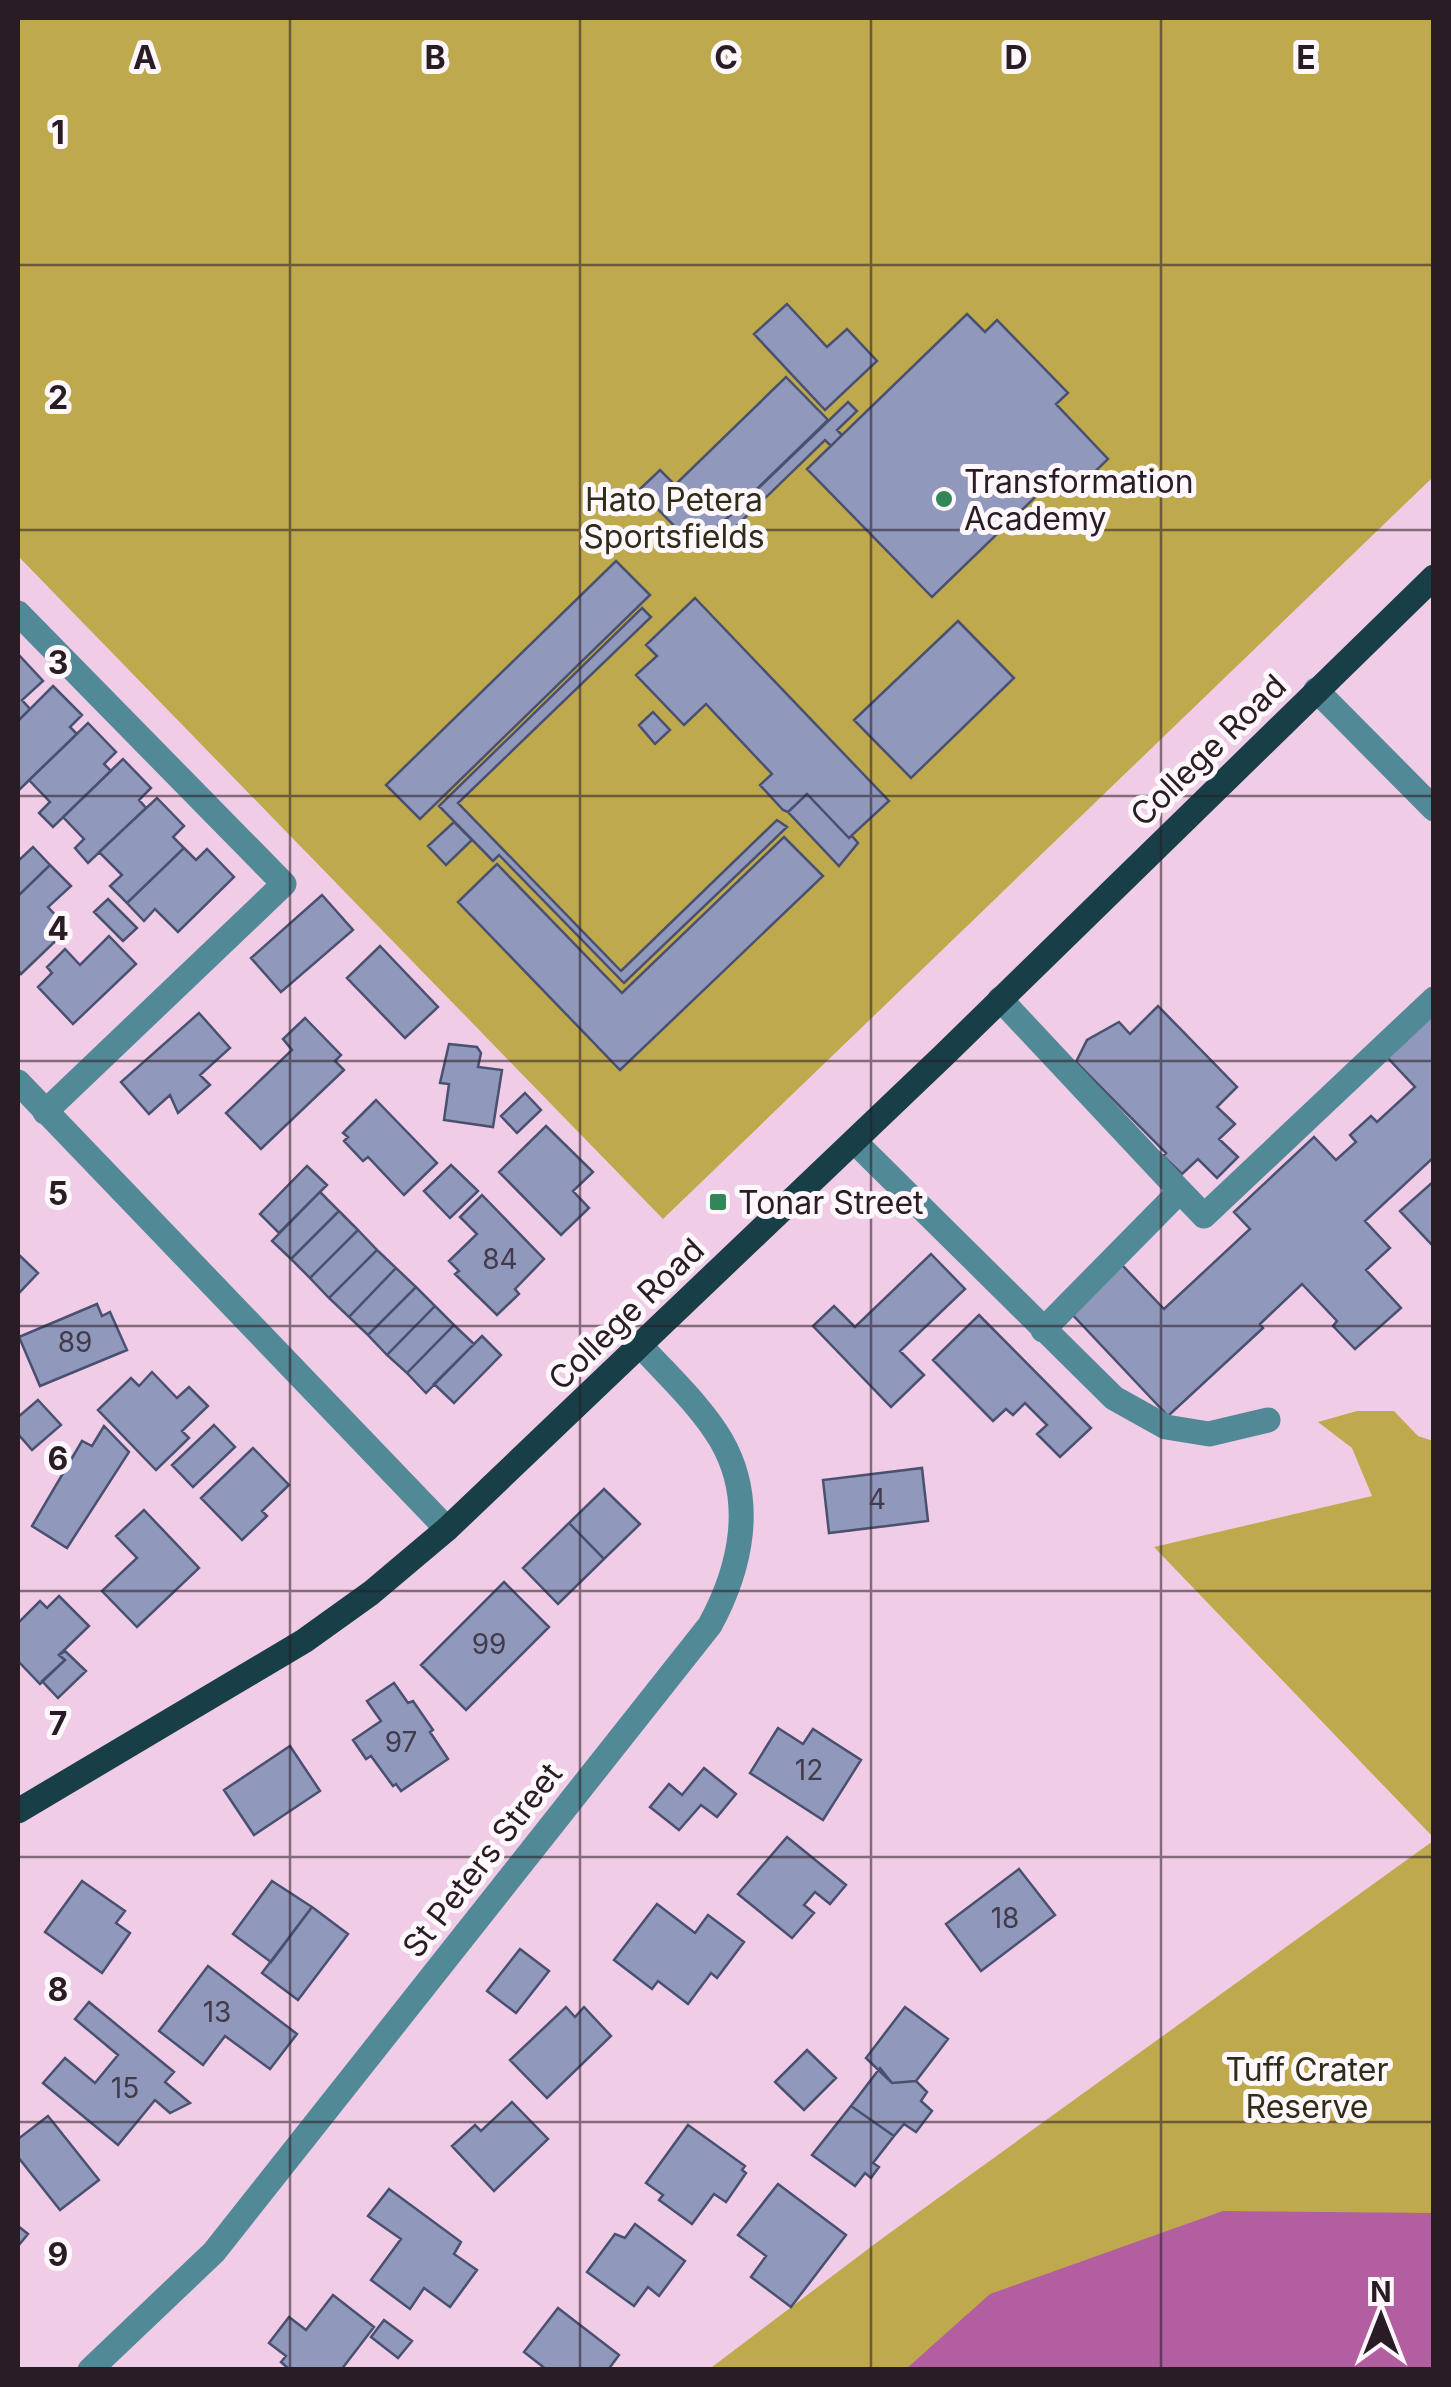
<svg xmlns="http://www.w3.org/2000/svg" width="1451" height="2387" font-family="Inter,sans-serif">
<rect width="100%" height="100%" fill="#f0cce6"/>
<path fill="#bfa94d" d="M18 18H1433V477L663 1219 18 556Z
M1357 1411H1394L1418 1436 1433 1441V1837L1154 1547 1372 1496 1352 1448 1318 1422Z
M1433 1841V2369L708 2370 880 2240Z"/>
<path fill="#b25ea0" d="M1223 2211 1433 2213V2369H906L990 2294Z"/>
<path fill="#9098bc" stroke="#4a5070" stroke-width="2.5" d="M787 304 827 347 847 329 877 361 825 410 754 334Z
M967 314 985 332 997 320 1068 393 1056 404 1108 459 1074 492 1058 475 932 597 807 469Z
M786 377 828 420 696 548 639 490 660 470 675 485Z
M848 402 857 411 837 430 842 435 831 446 825 440 724 538 716 529Z
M616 561 650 595 420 819 386 785Z
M695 598 889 801 849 838 807 794 788 812 783 810 760 785 772 774 706 704 684 725 636 675 657 656 646 645Z
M642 608 651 617 458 803 621 971 777 820 787 827 624 983 499 855 493 861 439 806Z
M958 621 1014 678 911 778 854 720Z
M18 654 43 681 22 700 30 709 18 721Z
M53 686 82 715 70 727 77 734 19 790 18 721Z
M653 712 670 730 655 744 639 725Z
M88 723 116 752 104 764 111 771 53 827 39 813 50 802 29 780Z
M123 759 151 788 139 800 146 808 88 863 75 848 84 839 63 817Z
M807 794 849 838 852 836 858 843 839 866 788 812Z
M157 798 184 826 173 837 184 848 127 903 110 886 122 875 99 852Z
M454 822 472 840 446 865 428 846Z
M784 837 823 876 620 1070 458 902 497 864 622 993Z
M33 847 50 865 18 896V861Z
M184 848 196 860 207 849 234 877 178 932 155 909 144 921 127 903Z
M50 865 71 886 48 907 68 929 21 974 18 970V896Z
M322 895 353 930 281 992 251 958Z
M108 899 137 928 123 941 94 912Z
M109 936 136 964 73 1024 38 987 52 973 47 967 65 949 80 965Z
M380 946 438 1007 405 1038 347 978Z
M1158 1006 1237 1087 1217 1107 1235 1124 1219 1139 1238 1157 1217 1178 1198 1159 1182 1174 1163 1156 1166 1153 1076 1062 1087 1040 1119 1022 1130 1034Z
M199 1013 230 1048 200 1075 210 1085 178 1113 170 1095 149 1114 121 1082Z
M1434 1013V1157L1365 1221 1390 1248 1366 1270 1401 1308 1355 1349 1333 1326 1337 1321 1302 1284 1260 1324 1263 1328 1168 1416 1070 1312 1122 1265 1164 1309 1250 1229 1234 1212 1314 1137 1336 1160 1356 1142 1350 1135 1371 1116 1377 1122 1415 1087 1387 1057Z
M305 1018 341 1055 335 1061 344 1070 261 1149 226 1113 292 1050 283 1039Z
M449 1044 477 1047 481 1053 478 1067 502 1070 493 1127 444 1120 449 1084 440 1083Z
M525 1093 541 1110 517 1133 501 1116Z
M376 1100 437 1163 404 1195 368 1157 363 1161 344 1141 348 1137 343 1133Z
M546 1126 593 1172 573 1191 589 1208 561 1235 499 1172Z
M451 1165 478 1191 450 1218 424 1191Z
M307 1166 327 1185 279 1233 260 1214Z
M1434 1181V1247L1400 1211Z
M320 1192 339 1211 291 1259 272 1241Z
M482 1195 544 1259 515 1289 519 1294 497 1315 455 1274 459 1271 449 1261 477 1234 460 1217Z
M339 1211 358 1230 310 1278 291 1259Z
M358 1230 377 1250 329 1298 310 1278Z
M377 1250 396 1268 349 1317 329 1298Z
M18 1254 38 1273 18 1294Z
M931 1254 965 1289 900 1351 924 1375 891 1407 813 1326 834 1306 855 1327Z
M396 1268 416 1287 368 1335 349 1317Z
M416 1287 435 1306 387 1355 368 1335Z
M97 1304 102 1316 110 1312 127 1350 40 1386 19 1337Z
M435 1306 454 1325 407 1373 387 1355Z
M979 1315 1091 1428 1060 1457 1037 1434 1047 1425 1025 1403 1013 1415 1006 1409 993 1421 933 1360Z
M454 1325 474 1344 426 1393 407 1373Z
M482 1336 501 1355 454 1403 434 1384Z
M152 1372 177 1398 189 1387 208 1406 182 1431 189 1438 156 1470 98 1410 131 1378 139 1386Z
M38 1400 61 1425 32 1450 18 1434V1417Z
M214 1425 235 1447 193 1487 172 1465Z
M104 1426 129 1452 67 1548 32 1526 82 1441 92 1446Z
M253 1448 289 1485 262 1511 267 1516 242 1540 201 1498Z
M922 1468 928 1521 829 1533 823 1480Z
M604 1489 640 1524 604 1559 569 1523Z
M144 1510 199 1568 137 1627 102 1591 137 1558 116 1536Z
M569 1523 604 1559 558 1604 523 1568Z
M504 1582 549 1627 466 1710 421 1665Z
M59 1596 89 1626 59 1655 65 1660 40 1684 18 1661V1623L40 1601 47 1608Z
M65 1651 86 1671 58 1698 42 1681 65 1660 59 1655Z
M394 1683 408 1703 413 1701 433 1730 430 1732 448 1759 401 1791 396 1784 393 1786 371 1756 366 1759 353 1740 381 1721 367 1701Z
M778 1728 803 1744 813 1729 861 1760 823 1820 750 1773Z
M290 1746 320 1791 254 1835 224 1790Z
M704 1768 736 1794 717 1817 701 1805 679 1830 650 1807 669 1784 682 1795Z
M787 1837 846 1885 830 1904 815 1892 804 1905 814 1913 792 1938 738 1894Z
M1019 1869 1055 1915 981 1971 946 1924Z
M82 1881 125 1911 116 1923 130 1933 102 1973 45 1932Z
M272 1881 312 1907 271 1962 233 1934Z
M657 1904 695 1933 708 1915 744 1942 717 1978 711 1973 688 2004 658 1981 652 1989 614 1960Z
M312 1907 348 1934 298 2000 262 1973Z
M520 1949 549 1971 516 2013 487 1991Z
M208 1966 297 2034 270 2069 225 2036 203 2065 159 2031Z
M89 2002 174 2072 165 2082 190 2103 170 2113 155 2100 118 2145 43 2083 65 2058 95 2083 118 2055 75 2019Z
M566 2007 575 2017 584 2007 611 2036 547 2098 510 2060Z
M905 2007 948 2039 916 2081 892 2083 866 2058Z
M807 2050 836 2078 804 2110 775 2082Z
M880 2068 892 2083 916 2081 927 2092 921 2101 932 2111 916 2132 904 2124 894 2136 851 2106Z
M512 2102 548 2139 494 2191 452 2146 475 2125 481 2131Z
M851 2106 894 2136 873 2163 879 2167 871 2178 865 2173 855 2186 812 2155Z
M48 2116 99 2180 60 2210 18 2157V2139Z
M688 2125 745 2166 742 2170 746 2173 726 2202 714 2194 692 2224 659 2200 663 2195 646 2183Z
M778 2184 846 2235 791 2307 751 2277 766 2256 738 2235Z
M389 2189 461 2242 454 2254 477 2270 450 2307 424 2288 410 2309 371 2280 401 2239 368 2216Z
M635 2224 685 2261 659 2296 648 2287 634 2306 587 2272 615 2234 625 2238Z
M18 2226 28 2234 18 2246Z
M333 2295 374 2327 341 2370H290L281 2362 286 2356 269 2343 289 2317 306 2330Z
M558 2308 619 2355 608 2370H547L524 2352Z
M384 2320 412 2341 398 2358 371 2337Z"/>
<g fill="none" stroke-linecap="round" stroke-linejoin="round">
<path stroke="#528997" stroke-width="25" d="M18 613 284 884 45 1112
M1316 690 1434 809
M1000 999 1180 1191
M18 1082 447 1529
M854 1141 1114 1398 1166 1427 1209 1434 1268 1420
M1043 1330 1180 1191 1204 1216 1434 999
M90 2370 214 2252 710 1625C741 1568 756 1500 721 1440 701 1406 668 1376 641 1346"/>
<path stroke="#183f48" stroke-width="25" d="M18 1811 304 1641 371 1593 447 1529 943 1056 1434 577"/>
</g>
<path fill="none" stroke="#291c25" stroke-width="2.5" stroke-opacity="0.55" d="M290 18V2370M580 18V2370M871 18V2370M1161 18V2370M18 265H1434M18 530H1434M18 796H1434M18 1061H1434M18 1326H1434M18 1591H1434M18 1857H1434M18 2122H1434"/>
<g fill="#338658" stroke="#fef7fc" stroke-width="4">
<circle cx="944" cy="499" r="10"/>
<rect x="708" y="1192" width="20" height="20" rx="5"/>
</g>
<g text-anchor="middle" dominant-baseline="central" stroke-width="10" stroke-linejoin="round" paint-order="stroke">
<g font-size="28" fill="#433b4b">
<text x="500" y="1259">84</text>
<text x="75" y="1342">89</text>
<text x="877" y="1499">4</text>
<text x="489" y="1644">99</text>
<text x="401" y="1742">97</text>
<text x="809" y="1770">12</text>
<text x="1005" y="1918">18</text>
<text x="217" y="2012">13</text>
<text x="125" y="2088">15</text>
</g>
<g font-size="32" fill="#291c25" stroke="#fef7fc" text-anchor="start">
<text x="964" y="481">Transformation<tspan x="964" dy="37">Academy</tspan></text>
<text x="738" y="1202">Tonar Street</text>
</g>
<g font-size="32" fill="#312c18" stroke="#fef7fc">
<text x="674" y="499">Hato Petera<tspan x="674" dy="37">Sportsfields</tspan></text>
<text x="1307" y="2069">Tuff Crater<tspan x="1307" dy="37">Reserve</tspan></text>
</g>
<g font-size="32" fill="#291c25" stroke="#fef7fc">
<text transform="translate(1208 750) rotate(-44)">College Road</text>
<text transform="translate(626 1314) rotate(-44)">College Road</text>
<text transform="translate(482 1860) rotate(-52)">St Peters Street</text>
</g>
</g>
<g font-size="32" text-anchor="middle" font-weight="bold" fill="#291c25" stroke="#fef7fc" stroke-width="10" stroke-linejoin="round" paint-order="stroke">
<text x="145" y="69">A</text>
<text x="435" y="69">B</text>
<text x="726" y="69">C</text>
<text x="1016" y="69">D</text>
<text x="1306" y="69">E</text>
<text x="58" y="144">1</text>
<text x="58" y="409">2</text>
<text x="58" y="674">3</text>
<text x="58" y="940">4</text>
<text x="58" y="1205">5</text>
<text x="58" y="1470">6</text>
<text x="58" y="1735">7</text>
<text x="58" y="2001">8</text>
<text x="58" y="2266">9</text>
</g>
<rect width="1451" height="2387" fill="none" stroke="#291c25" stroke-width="40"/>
<g transform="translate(1381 2317)" stroke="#fef7fc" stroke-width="8" paint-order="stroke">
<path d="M0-8L18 38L0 25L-18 38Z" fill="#291c25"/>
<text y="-15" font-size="28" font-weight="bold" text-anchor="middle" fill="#291c25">N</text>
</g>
</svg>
